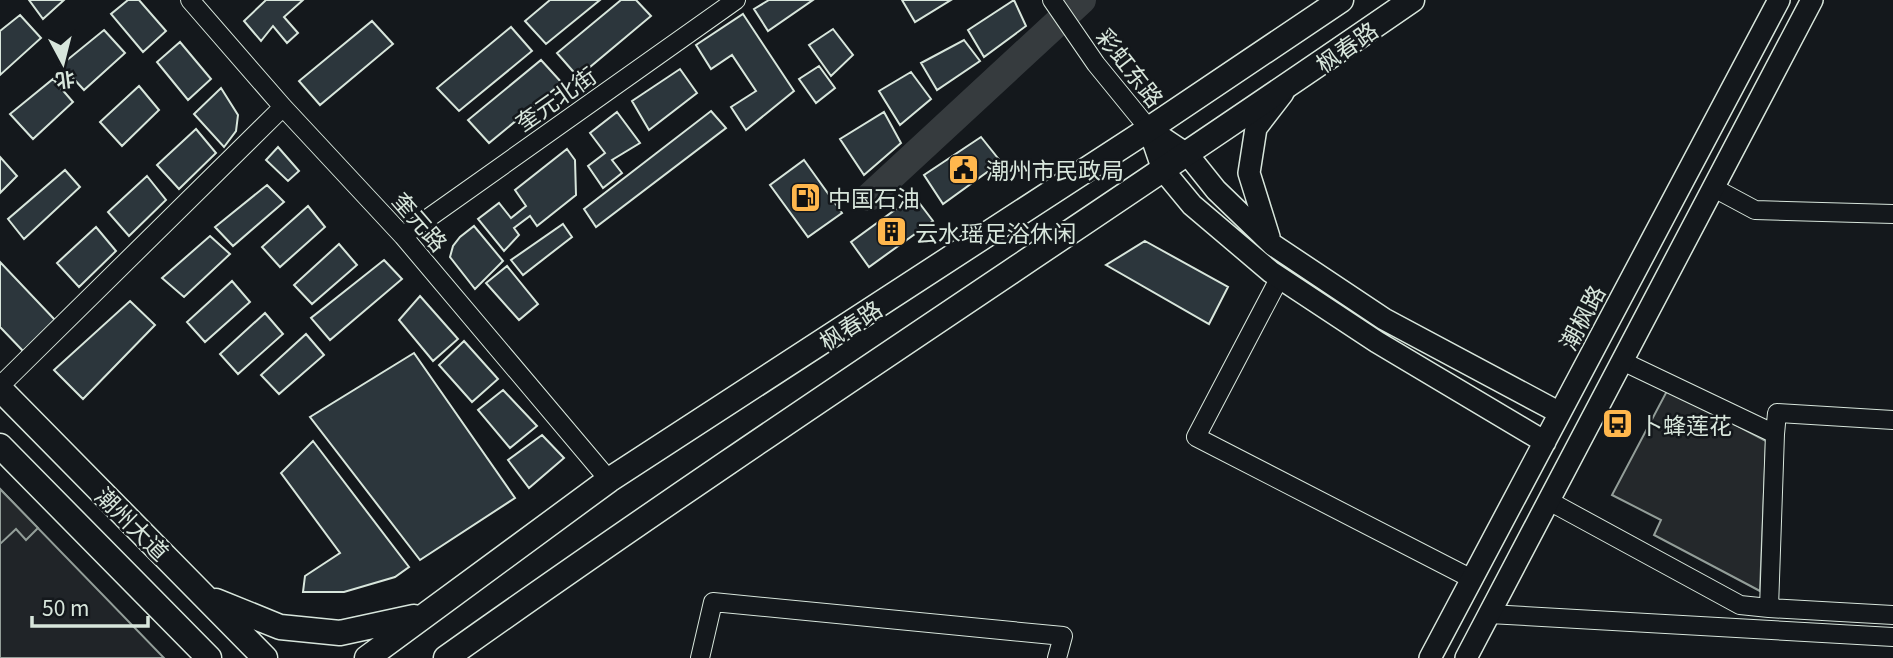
<svg xmlns="http://www.w3.org/2000/svg" width="1893" height="658" font-family="Georgia,'Noto Sans SC',serif">
<rect width="100%" height="100%" fill="#14181c"/>
<path fill="#202428" stroke="#939e99" stroke-width="2" d="M0 489 164 658H0Z"/>
<path fill="#24282b" stroke="#939e99" stroke-width="2" d="M1668 389 1766 441 1760 591 1654 535 1661 520 1612 495Z
M0 489 38 528 26 540 16 529 0 544Z"/>
<g fill="none" stroke-linecap="round" stroke-linejoin="round">
<path stroke="#363b3e" stroke-width="28" d="M869 197 1082 0"/>
</g>
<path fill="#2c363c" stroke="#d8e6dc" stroke-width="2" d="M29 0H64L43 19Z
M128 0H139L166 31 143 52 111 14Z
M266 0H303L284 17 298 33 287 43 273 26 261 41 244 21Z
M550 0H600L546 44 525 21Z
M621 0H636L651 16 578 77 557 53Z
M769 0H813L768 31 754 9Z
M902 0H951L915 22Z
M1014 0 1026 26 984 57 968 30Z
M743 14 794 91 746 130 731 107 756 91 732 55 711 69 696 45Z
M20 15 41 38 0 75V31Z
M372 21 393 44 320 105 299 81Z
M511 27 532 51 459 111 437 88Z
M833 29 853 55 831 76 809 45Z
M104 30 125 53 84 90 61 65Z
M964 40 980 61 937 90 921 63Z
M180 42 211 79 188 100 157 62Z
M541 60 562 83 489 143 468 120Z
M819 66 835 88 816 103 799 79Z
M680 69 697 93 649 130 632 101Z
M911 72 931 99 900 125 879 91Z
M53 79 73 102 33 139 10 114Z
M139 86 159 110 122 146 100 122Z
M221 88 238 115 236 131 224 147 194 114Z
M711 111 726 128 596 227 584 209Z
M617 112 640 143 612 160 622 173 603 188 588 166 605 153 590 133Z
M884 112 901 143 864 175 840 139Z
M196 129 216 153 179 189 157 165Z
M981 137 1001 162 943 204 924 175Z
M278 147 299 171 288 181 266 160Z
M567 149 575 160 576 195 537 226 530 216 514 228 519 235 504 251 478 219 499 203 511 218 526 206 515 190Z
M0 157 17 176 0 193Z
M804 160 842 213 808 237 770 185Z
M65 170 80 187 24 239 8 219Z
M147 176 166 200 129 236 108 212Z
M267 185 284 202 233 246 215 227Z
M914 196 933 221 869 267 851 242Z
M308 206 325 227 280 267 262 247Z
M563 224 572 237 523 275 511 260Z
M474 226 503 261 475 289 450 257 453 246 460 237Z
M96 227 116 251 79 287 57 263Z
M210 236 230 254 184 297 162 278Z
M1145 241 1228 287 1209 324 1106 265Z
M339 244 357 265 312 304 294 285Z
M384 260 402 279 330 340 311 318Z
M0 262 56 321 24 352 0 327Z
M507 266 538 304 519 320 486 283Z
M232 281 250 302 205 342 187 322Z
M420 296 458 339 433 361 399 320Z
M130 301 155 325 83 399 54 370Z
M265 313 283 334 238 374 220 354Z
M306 334 324 355 279 394 261 375Z
M464 341 498 379 472 402 439 365Z
M414 353 515 498 420 560 310 417Z
M503 390 537 426 510 448 478 410Z
M542 435 564 458 529 488 508 460Z
M313 441 409 567 395 577 344 592H303L305 576 340 553 281 473Z"/>
<g fill="none" stroke-linecap="round" stroke-linejoin="round">
<defs>
<path id="minor" d="M190 0 283 107 403 236 609 480
M1052 0 1096 64 1149 129
M1714 188 1755 210 1893 214
M403 236 736 0
M1280 277 1196 437 1472 579
M0 386 283 107
M1775 434 1777 413 1893 420
M1549 501 1740 605 1769 608 1775 434 1622 361
M1769 608 1893 615
M1489 614 1893 637
M700 658 713 602 1063 636 1057 658"/>
<path id="major" d="M1149 129 1163 170 1192 205 1271 272 1377 342 1545 442
M1149 129 1188 155 1216 190 1273 245 1384 319 1560 413
M1269 237 1249 173 1256 128 1283 93
M1430 658 1779 0
M1466 658 1812 0"/>
<path id="highway" d="M0 389 265 658
M0 446 209 658
M216 601 280 627 340 633 414 617
M367 658 609 480 1149 129 1341 0
M446 658C764 432 1092 221 1412 0"/>
</defs>
<use href="#minor" stroke="#d8e6dc" stroke-width="20"/>
<use href="#major" stroke="#d8e6dc" stroke-width="24"/>
<use href="#highway" stroke="#d8e6dc" stroke-width="27"/>
<use href="#minor" stroke="#14181c" stroke-width="18"/>
<use href="#major" stroke="#14181c" stroke-width="21"/>
<use href="#highway" stroke="#14181c" stroke-width="24"/>
</g>
<defs>
<symbol id="civic-square" viewBox="-11 -11 22 22"><rect x="-9" y="-9" width="18" height="18" rx="4" fill="#ffb74d" stroke="#14181c"/><path d="M-.6-6.5H3V-4.5H.6V-3L4-1V1h2V6H-6V1h2V-1L-.6-3ZM-1.2 2.5V6h2.4V2.5Z" fill="#111"/></symbol>
<symbol id="fuel-square" viewBox="-11 -11 22 22"><rect x="-9" y="-9" width="18" height="18" rx="4" fill="#ffb74d" stroke="#14181c"/><path d="M-5.5-6h7V0h2V4h1.3V-2.5L3-4.5l.8-.8L6-3V5H2.5V1h-1V6h-7ZM-4.2-4.7v3.2H.2V-4.7Z" fill="#111"/></symbol>
<symbol id="building-square" viewBox="-11 -11 22 22"><rect x="-9" y="-9" width="18" height="18" rx="4" fill="#ffb74d" stroke="#14181c"/><path d="M-4-6H4V6H1V3H-1V6H-4ZM-2.5-4.3h1.7v1.8h-1.7ZM.8-4.3h1.7v1.8H.8ZM-2.5-1h1.7V.8h-1.7ZM.8-1h1.7V.8H.8Z" fill="#111"/></symbol>
<symbol id="bus-square" viewBox="-11 -11 22 22"><rect x="-9" y="-9" width="18" height="18" rx="4" fill="#ffb74d" stroke="#14181c"/><path d="M-5-6H5V4H4V6H2V4H-2V6H-4V4H-5ZM-3.5-4V0h7V-4ZM-3.5 1.2v1.5H-2V1.2ZM2 1.2v1.5H3.5V1.2Z" fill="#111"/></symbol>
</defs>
<g fill-rule="evenodd">
<use href="#civic-square" x="946" y="152" width="35" height="35"/>
<use href="#fuel-square" x="788" y="180" width="35" height="35"/>
<use href="#building-square" x="874" y="214" width="35" height="35"/>
<use href="#bus-square" x="1600" y="406" width="35" height="35"/>
</g>
<g text-anchor="middle" dominant-baseline="central" stroke-width="5" stroke-linejoin="round" paint-order="stroke">
<g font-size="23" fill="#d8e6dc" stroke="#14181c">
<text transform="translate(1346 46) rotate(-35)">枫春路</text>
<text transform="translate(1131 67) rotate(52)">彩虹东路</text>
<text transform="translate(555 98) rotate(-35)">奎元北街</text>
<text transform="translate(421 221) rotate(49)">奎元路</text>
<text transform="translate(1581 317) rotate(-62)">潮枫路</text>
<text transform="translate(850 324) rotate(-33)">枫春路</text>
<text transform="translate(133 523) rotate(45)">潮州大道</text>
</g>
<g font-size="23" fill="#d8e6dc" stroke="#14181c" text-anchor="start">
<text x="986" y="169">潮州市民政局</text>
<text x="828" y="197">中国石油</text>
<text x="915" y="232">云水瑶足浴休闲</text>
<text x="1640" y="424">卜蜂莲花</text>
</g>
</g>
<g transform="translate(63 63) rotate(173)" stroke="#14181c" stroke-width="5" paint-order="stroke">
<path d="M0-5L12 26L0 18L-12 26Z" fill="#d8e6dc"/>
<text y="-10" font-size="19" font-weight="bold" text-anchor="middle" fill="#d8e6dc">北</text>
</g>
<path d="M32 616v10h116v-10" fill="none" stroke="#d8e6dc" stroke-width="3.5"/>
<text x="42" y="616" font-size="21" fill="#d8e6dc" stroke="#14181c" stroke-width="5" paint-order="stroke">50 m</text>
</svg>
